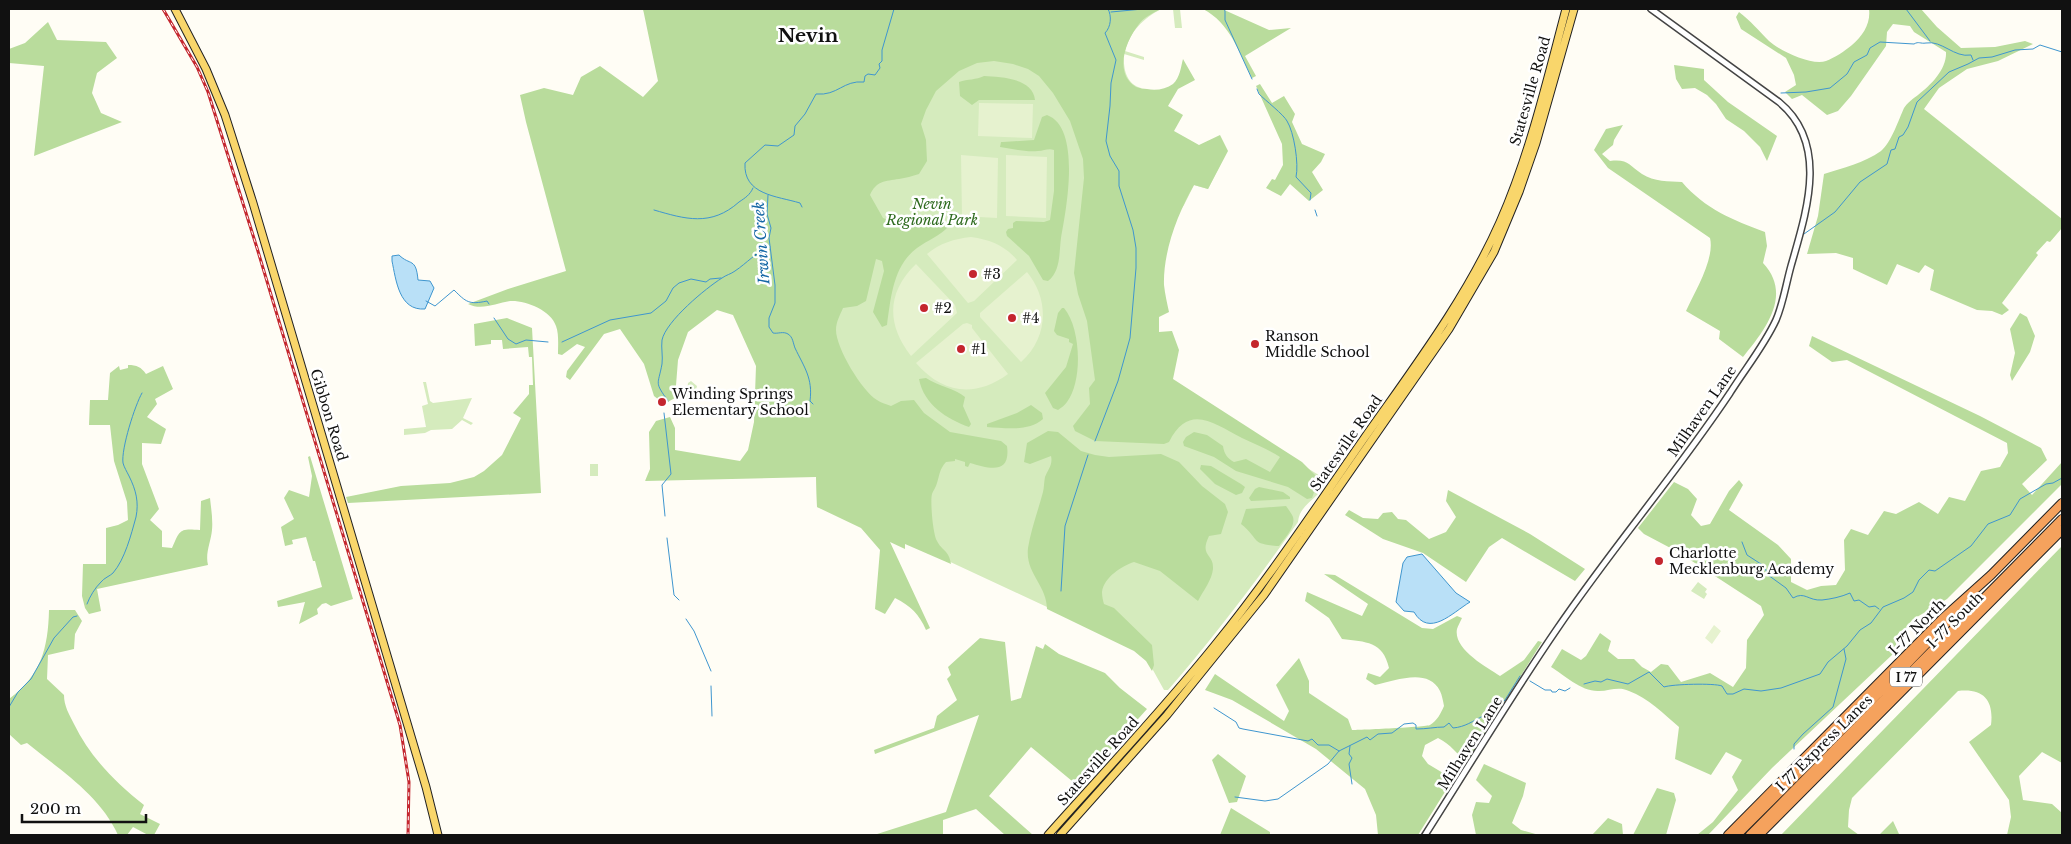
<svg xmlns="http://www.w3.org/2000/svg" width="2071" height="844" font-family="'Libre Baskerville',serif">
<rect width="100%" height="100%" fill="#fffdf5"/>
<path fill="#d5ebbd" d="M643 9H1161C1143 19 1131 30 1125 51L1144 57V60L1124 54C1123 68 1126 84 1141 88L1168 132 1221 163 1208 189 1194 185 1184 205 1092 338 1327 480C1324 485 1321 491 1317 495 1309 503 1299 509 1298 522 1257 580 1215 636 1168 690H1164L1148 661 1137 649 886 532 817 507 816 477Z
M1173 9H1180L1182 28H1175Z
M691 381 697 386 694 397 691 400 684 399 681 396 687 391 688 383Z
M423 382H426L430 401 433 403 472 398 463 418 473 423 471 425 462 420 452 429 431 430 425 433 404 435V429L426 427 422 406 428 404Z
M590 464H598V476H590Z
M1698 582 1707 589 1705 592 1707 594 1704 599 1691 591Z"/>
<path fill="#b9dc9c" d="M643 9H1161C1153 13 1144 17 1139 24 1126 40 1113 73 1136 87 1139 88 1144 89 1147 89 1156 91 1166 89 1173 84 1180 78 1181 66 1183 59L1195 80 1178 89 1168 106 1183 115 1174 131 1199 145 1220 135 1228 151 1208 189 1194 185C1178 213 1163 251 1164 285 1165 294 1167 303 1169 312L1159 317V332L1172 331 1179 350 1173 379 1302 462 1317 477V484L1312 498 1307 499 1288 487 1236 471 1214 457 1184 446 1183 442 1186 437 1194 432 1207 435 1223 446C1224 454 1228 459 1234 462L1246 459 1270 472 1280 457C1269 450 1255 444 1242 438 1213 423 1189 403 1169 442L1164 444 1095 441 1075 431 1073 426 1090 404 1089 388 1095 380 1087 321 1078 294 1074 273 1084 178 1083 159 1070 121 1053 93 1039 76 1028 69 1013 64 994 61 977 63 959 71 936 91 926 110 921 124 926 140 927 161 919 174C912 176 906 178 899 179 885 181 876 181 870 195L883 218 894 222 930 219 933 215C941 214 945 220 949 226 940 236 928 240 917 248 893 266 891 297 887 325L882 327 873 312 884 271 882 261 876 259 866 301 857 306 843 308C840 315 836 322 836 330 836 348 862 391 877 400 881 403 887 404 891 406L901 401 914 400 924 413 950 432 1001 441 1007 446C1011 476 988 468 970 463L968 467 965 466V462L955 459V461L946 462C939 470 940 474 937 483 936 487 933 491 932 494 930 501 933 535 937 541 942 551 949 550 951 564L905 544V549L890 542 930 628 926 630C919 614 911 606 895 598L885 614 875 609 880 550 861 528 817 507 816 477 645 481 650 469 649 432 656 421 670 417 675 428V450L740 461 748 450 754 422 756 366 733 315 717 310 688 332 678 360 675 398 664 404 654 396 644 364 620 329 604 334 570 380 566 377 567 371 585 347 577 344 562 355 558 354C558 346 559 334 556 326 551 310 525 300 510 301 496 303 482 311 468 304L508 289 566 271 526 122 520 95 544 88 573 95 581 77 600 66 643 97 658 81Z
M1203 9H1222L1269 30 1291 28 1245 56 1256 76 1252 78C1239 52 1230 23 1203 9Z
M1869 9H1921L1937 27 1961 48 1995 47 2025 41 2033 44 1998 61 1967 69 1939 88 1924 109 2062 219V228L2050 242 2047 241 2036 253 2038 255 2002 303 2009 310 2002 315 1992 311 1977 310 1930 290 1934 270 1925 265 1919 273 1897 264 1887 285 1853 269V258L1836 253 1807 254 1818 216 1824 174C1843 168 1864 163 1881 151 1891 143 1899 119 1904 108 1907 103 1914 98 1918 95 1931 85 1947 69 1946 52L1914 32 1910 26 1893 24 1887 32 1886 46 1851 96 1838 111 1827 115 1802 95 1792 99 1785 92 1796 85 1794 75 1786 58 1741 29 1736 17 1739 12C1751 21 1759 31 1769 41 1780 51 1812 66 1826 61 1834 58 1845 51 1852 45 1863 36 1871 23 1869 9Z
M48 22 57 40 106 42 117 58 97 73 92 93 101 113 122 122 34 156 44 66 9 63V49L25 43Z
M1674 65 1704 69V80L1728 102 1777 136 1767 161 1760 147 1744 131 1726 119 1716 104 1707 95 1695 88 1682 89 1676 79Z
M984 76C1001 77 1033 78 1035 100H979L972 105 960 96 959 82C968 79 976 80 984 76Z
M1260 84 1272 103 1284 96 1295 114 1292 122 1302 144 1325 154 1321 162 1312 172 1323 190 1309 201 1290 184 1281 196 1266 188 1272 179 1275 180 1283 165 1282 144 1256 86Z
M1047 115C1082 128 1066 210 1061 238 1059 252 1061 271 1048 281L1043 280 1029 256 1007 236 1006 232 1008 229 1013 228V223L1016 221 1044 222 1050 220 1054 191V150C1048 148 1044 151 1038 151 1025 152 1013 149 1000 147L1001 142H1003L1034 140 1042 117Z
M1623 125 1614 140 1613 145 1602 154 1610 161C1629 159 1628 165 1642 174 1654 182 1669 181 1682 182 1705 209 1733 220 1765 232L1767 246 1763 263C1793 295 1765 330 1743 357L1719 339 1720 331 1686 311C1695 291 1715 259 1710 238L1608 168 1594 150 1606 129Z
M1062 308H1064C1081 328 1083 381 1067 402 1065 405 1061 408 1058 410L1053 408 1045 393 1066 367 1073 344 1069 342V339L1057 335 1054 331 1058 313Z
M2020 313 2027 317 2035 336 2030 352 2012 381 2010 375 2015 353 2010 329Z
M507 318 532 328 541 493 348 503 346 497 401 486 450 483 474 477 484 471 502 455 521 418 513 413 529 394V385H533L532 357H529L528 347 503 349 502 340H491V344L475 346 474 324Z
M1812 336 1980 416 2041 448 2047 460 2022 484 2032 495 2062 462V484L1947 599 1912 620 1898 639 1893 654 1772 768 1708 835H1697L1713 822 1738 790 1732 777 1742 760 1726 752 1711 775 1675 759 1679 727C1664 714 1648 698 1629 691 1618 686 1610 691 1599 691 1582 692 1564 675 1551 667L1562 649 1581 660 1586 656 1600 633 1611 641 1608 651 1618 659H1634L1642 667 1651 672 1661 664 1668 665 1681 682 1710 673 1733 687 1746 668 1747 640 1764 615 1761 606 1678 552 1644 534 1638 528 1674 482 1688 489 1697 499 1691 515 1701 526 1710 524 1729 491 1739 480 1743 485 1729 510 1778 545 1791 559V582L1807 590 1821 586 1836 585 1845 570 1844 540 1851 529 1868 535 1884 511 1896 514 1919 502 1938 514 1949 497 1965 501 1981 471 2000 467 2008 453 2007 443 1847 360 1832 362 1809 346Z
M128 365C137 365 141 367 146 374L163 366 173 389 155 399 157 404 147 417 166 429 161 444 142 443V464L159 509 150 520 162 531V547L172 548C180 530 179 528 200 530L201 501 210 498C211 508 213 519 212 530 211 542 205 553 208 565L97 589 101 611 89 614 85 608 82 596 83 564H106V528L118 525 128 520 127 502 114 461 110 425H89L90 400H108L110 373 119 366 120 370 128 368Z
M926 378C938 386 956 389 965 397L963 406 971 424 969 427C947 419 924 405 919 379Z
M1031 405 1042 413 1043 419C1028 432 1005 428 987 427V424L1017 413Z
M1048 431 1058 432 1081 451 1095 455 1109 457 1161 454 1179 462 1202 486 1225 504 1228 512 1221 534 1209 536C1199 557 1214 553 1213 569 1212 580 1203 591 1198 601L1160 571 1134 562C1122 566 1104 577 1102 592 1102 596 1103 601 1104 604L1114 608 1152 645 1154 665 1152 671 1146 661 1134 651 1047 609C1047 585 1025 573 1028 548 1031 529 1038 511 1043 492 1044 488 1044 482 1045 477 1048 469 1053 465 1051 456L1030 464 1024 462 1027 443Z
M310 456 353 599 331 606 326 603 322 604 317 609 318 614 299 624 305 602 278 607 277 601 322 587 315 561H313L306 537 292 540 293 544 285 546 281 527 294 519 284 498 289 490 309 497 312 476 308 457Z
M1201 465 1211 466 1241 484 1245 487 1242 493 1236 495 1215 484 1200 469Z
M1259 487 1283 492 1290 497V499L1251 501 1249 498 1255 489Z
M1448 490 1530 534 1585 569 1575 581 1502 538 1489 547 1466 582 1423 553 1383 539 1345 515 1349 510 1363 518 1378 519 1383 513 1392 512 1398 519 1406 520 1429 539 1446 532 1456 517 1446 501Z
M1286 506C1288 509 1292 514 1293 517 1296 527 1284 539 1279 546 1249 544 1261 540 1241 524L1246 509Z
M2062 546V763L2042 752 2019 776 2023 800 2052 804 2062 813V835H2007L2011 817 2009 800 1969 742 1991 725C1994 701 1984 688 1958 691L1852 798 1849 810 1848 827 1859 835H1781Z
M1324 574 1335 575 1422 628 1433 629 1457 616 1462 618C1460 622 1458 626 1457 629 1453 649 1486 667 1500 676L1524 660 1538 641 1542 642 1467 762C1455 753 1452 745 1438 738L1425 745 1422 756 1428 764 1453 779 1418 835H1378L1376 815 1365 789 1316 749 1232 700 1205 690 1215 674 1284 721 1289 711 1276 685 1299 658 1309 681V693L1348 719 1352 730C1360 730 1426 727 1430 725 1437 721 1441 713 1444 706 1443 701 1442 695 1440 691 1428 667 1395 681 1375 685L1366 679 1368 673 1380 677 1389 668C1383 641 1366 642 1342 639L1329 618 1305 601 1307 592 1362 616 1368 604Z
M49 610H75L82 621 75 634 74 649 48 655 47 679 64 695C64 706 69 714 74 724 90 757 115 782 144 805L140 814 160 824 154 835H148L133 827 127 835H118C100 795 60 770 27 743L21 745 9 734V699C41 675 48 649 49 610Z
M980 638 1005 642 1011 701 1021 698 1036 646 1043 649 1045 644 1059 654 1105 673 1120 688 1147 709 1078 786 1031 747 989 796 1033 835H1005L976 809 943 820V835H874L946 812 979 715 875 754 874 750 934 728 937 716 957 700 947 679 951 675 948 667Z
M1218 754 1246 776 1237 802 1229 803 1212 760Z
M1484 764 1526 783 1523 796 1512 823 1521 830 1539 835H1476L1472 815 1476 802 1489 803 1492 796 1476 780Z
M1657 788 1674 793 1676 800 1666 835H1633Z
M1231 808 1270 832V835H1220Z
M1608 818 1622 824 1623 835H1592Z
M1893 821 1899 834 1879 835Z"/>
<path fill="#e6f2cf" d="M979 103 1033 104 1032 138 978 136Z
M961 155 998 158 997 218 962 216Z
M1006 155 1047 157 1046 218 1006 216Z
M971 237C991 240 1004 245 1017 260L974 301 968 303 927 254C940 243 954 239 971 237Z
M916 264 955 305 957 313 911 356C886 324 887 292 916 264Z
M1027 272C1050 300 1048 338 1021 362L980 317V313Z
M967 323 972 325V328L1008 374C975 398 943 394 916 363L963 324Z
M1714 625 1721 631 1712 644 1705 638Z"/>
<path fill="#b9e0f7" stroke="#3f96cf" d="M399 255C410 266 416 257 418 280L430 281 434 288 425 309C399 311 396 280 392 261V256Z
M1422 554 1456 593 1470 602C1452 613 1429 638 1414 612L1404 611 1396 602 1403 563 1407 557Z"/>
<g fill="none" stroke-linecap="round" stroke-linejoin="round">
<path stroke="#3f96cf" stroke-width="1" d="M1224 9 1225 11V20L1252 79
M1906 9 1930 41
M1111 12 1143 9
M1257 89 1259 94C1265 100 1284 115 1287 121 1294 132 1299 164 1296 177L1311 193 1310 200
M1781 93 1806 92 1830 88 1847 74 1854 62 1867 55 1870 48 1880 42 1914 44C1919 41 1920 44 1926 43 1942 40 1954 58 1971 55L1973 60
M768 195 767 214 771 228 769 238 775 285V303L769 318V327L773 333C778 334 783 331 788 334 793 337 793 343 795 348 804 367 813 378 810 401L813 404
M802 207 800 203C777 196 743 195 745 163L765 145 778 146 794 135 795 126 805 114 816 94C838 96 843 80 864 82L865 76 868 74 875 75 880 68 879 64 882 61V50L894 9
M654 210C685 219 711 227 739 202 745 198 750 195 753 188
M1315 210 1317 216
M1804 234 1835 212 1860 182 1887 164 1891 150 1895 149 1899 137 1903 135 1908 127 1917 102 1949 72 1968 64 1979 58 1992 57 2015 50 2033 49 2040 45 2062 52
M426 301 435 306 454 290C466 302 469 305 487 301L489 304
M494 318 508 339 516 344 526 340 548 342
M562 342 610 320 651 313 666 301 673 288 679 283 691 279 706 282 710 279 721 278
M668 401C654 381 658 386 662 364 663 356 661 348 662 340 666 321 706 288 722 278 726 275 731 274 735 271 747 263 756 252 770 247
M664 413 671 474 662 485 665 516
M1095 441 1118 381 1130 338 1136 268V248L1133 230 1119 186V171L1110 156 1106 141 1110 106 1111 83 1116 60 1105 33C1111 27 1112 16 1108 9
M667 538 674 595 679 600
M1742 542 1747 555 1764 566 1768 575 1786 588 1793 598C1805 591 1808 601 1822 600 1831 599 1841 597 1850 593L1854 601 1859 600 1869 607 1875 606 1879 609
M1061 591 1065 526 1088 455
M87 604C90 596 95 588 101 582 104 578 110 576 113 573 125 559 131 535 136 517 139 502 136 490 129 476 127 472 124 467 123 463 121 449 135 405 142 393
M686 619 694 631 711 671
M1530 681 1545 690H1551L1552 692H1556L1559 689 1565 691 1570 688
M1584 684 1595 681 1601 682 1607 679 1628 684 1649 672 1664 687C1673 684 1714 683 1722 686L1727 694H1733L1744 689 1761 691 1781 688 1820 674 1828 662 1847 646 1860 630 1871 623 1883 607 1904 598 1913 592 1919 580 1929 570 1935 571 1971 546 1988 524 2010 515 2020 499 2046 484 2053 483 2062 478V473
M711 686 712 716
M9 707 18 692 31 679 54 638 73 617 77 616
M1214 708 1236 722 1239 728 1243 729 1308 741 1312 739 1318 745H1329L1339 751
M1350 746 1349 754 1352 758 1349 764 1352 784
M1794 749V744L1803 734 1833 707 1846 659 1844 649
M1235 797 1265 801 1278 799 1328 764 1339 751 1367 737 1370 740 1378 734 1392 733 1404 724 1413 723 1416 725V729C1427 729 1435 727 1444 727L1449 723 1453 728C1465 727 1473 721 1483 716L1486 719 1505 700 1520 676"/>
<defs>
<path id="minor" d="M1425 835C1469 766 1511 696 1557 629 1612 548 1676 474 1730 393 1745 369 1764 346 1776 320 1783 304 1786 284 1791 266 1806 213 1830 144 1779 102L1651 9"/>
<path id="major" d="M175 9 206 69 225 115 253 203 426 787 438 835
M1048 835C1104 772 1162 711 1215 645 1268 580 1315 509 1363 440 1412 370 1465 301 1500 222 1530 154 1547 80 1566 9
M1060 835 1167 715 1264 595 1449 329 1494 252 1519 192 1536 143 1574 9"/>
<path id="highway" d="M1728 835 1942 619 1991 575 2062 503
M1737 835 1888 684 1964 605
M1750 835 2062 519
M1759 835 2062 530"/>
</defs>
<use href="#minor" stroke="#444" stroke-width="8"/>
<use href="#major" stroke="#222" stroke-width="9"/>
<use href="#highway" stroke="#222" stroke-width="10"/>
<use href="#minor" stroke="#fff" stroke-width="5"/>
<use href="#major" stroke="#f9d66b" stroke-width="7"/>
<use href="#highway" stroke="#f5a25d" stroke-width="8"/>
<defs>
<path id="rail" d="M163 9 197 67 208 92 257 248 400 725 409 782 408 835"/>
</defs>
<use href="#rail" stroke="#c4262e" stroke-width="3"/>
<use href="#rail" stroke="#fff" stroke-width="1" stroke-dasharray="4" stroke-linecap="butt"/>
</g>
<g fill="#c4262e" stroke="#fff" stroke-width="2">
<circle cx="973" cy="274" r="5"/>
<circle cx="924" cy="308" r="5"/>
<circle cx="1012" cy="318" r="5"/>
<circle cx="1255" cy="344" r="5"/>
<circle cx="961" cy="349" r="5"/>
<circle cx="662" cy="402" r="5"/>
<circle cx="1659" cy="561" r="5"/>
</g>
<g text-anchor="middle" dominant-baseline="central" stroke-width="5" stroke-linejoin="round" paint-order="stroke">
<rect fill="#fff" stroke="#585858" stroke-width="1" x="1890" y="667.5" width="32" height="19" rx="4"/>
<g font-size="12" font-weight="bold" fill="#111">
<text x="1906" y="677">I 77</text>
</g>
<g font-size="14" fill="#111" stroke="#fff">
<text transform="translate(1530 91) rotate(-74)">Statesville Road</text>
<text transform="translate(1702 411) rotate(-55)">Milhaven Lane</text>
<text transform="translate(329 415) rotate(73)">Gibbon Road</text>
<text transform="translate(1346 443) rotate(-55)">Statesville Road</text>
<text transform="translate(1955 620) rotate(-45)">I-77 South</text>
<text transform="translate(1917 627) rotate(-45)">I-77 North</text>
<text transform="translate(1470 743) rotate(-58)">Milhaven Lane</text>
<text transform="translate(1824 743) rotate(-45)">I 77 Express Lanes</text>
<text transform="translate(1098 761) rotate(-48)">Statesville Road</text>
</g>
<g font-size="14" font-style="italic" fill="#2f6b1f" stroke="#fff">
<text x="932" y="204">Nevin<tspan x="932" dy="16">Regional Park</tspan></text>
</g>
<g font-size="14" fill="#111" stroke="#fff" text-anchor="start">
<text x="983" y="274">#3</text>
<text x="934" y="308">#2</text>
<text x="1022" y="318">#4</text>
<text x="1265" y="336">Ranson<tspan x="1265" dy="16">Middle School</tspan></text>
<text x="971" y="349">#1</text>
<text x="672" y="394">Winding Springs<tspan x="672" dy="16">Elementary School</tspan></text>
<text x="1669" y="553">Charlotte<tspan x="1669" dy="16">Mecklenburg Academy</tspan></text>
</g>
<g font-size="15" font-style="italic" fill="#1768a6" stroke="#fff">
<text transform="translate(761 243) rotate(-94)">Irwin Creek</text>
</g>
<g font-size="19" font-weight="bold" fill="#111" stroke="#fff">
<text x="808" y="35">Nevin</text>
</g>
</g>
<rect width="2071" height="844" fill="none" stroke="#111111" stroke-width="20"/>
<path d="M22 814v8h124v-8" fill="none" stroke="#111111" stroke-width="2.5"/>
<text x="30" y="814" font-size="15" fill="#111111" stroke="#ffffff" stroke-width="4" paint-order="stroke">200 m</text>
</svg>
